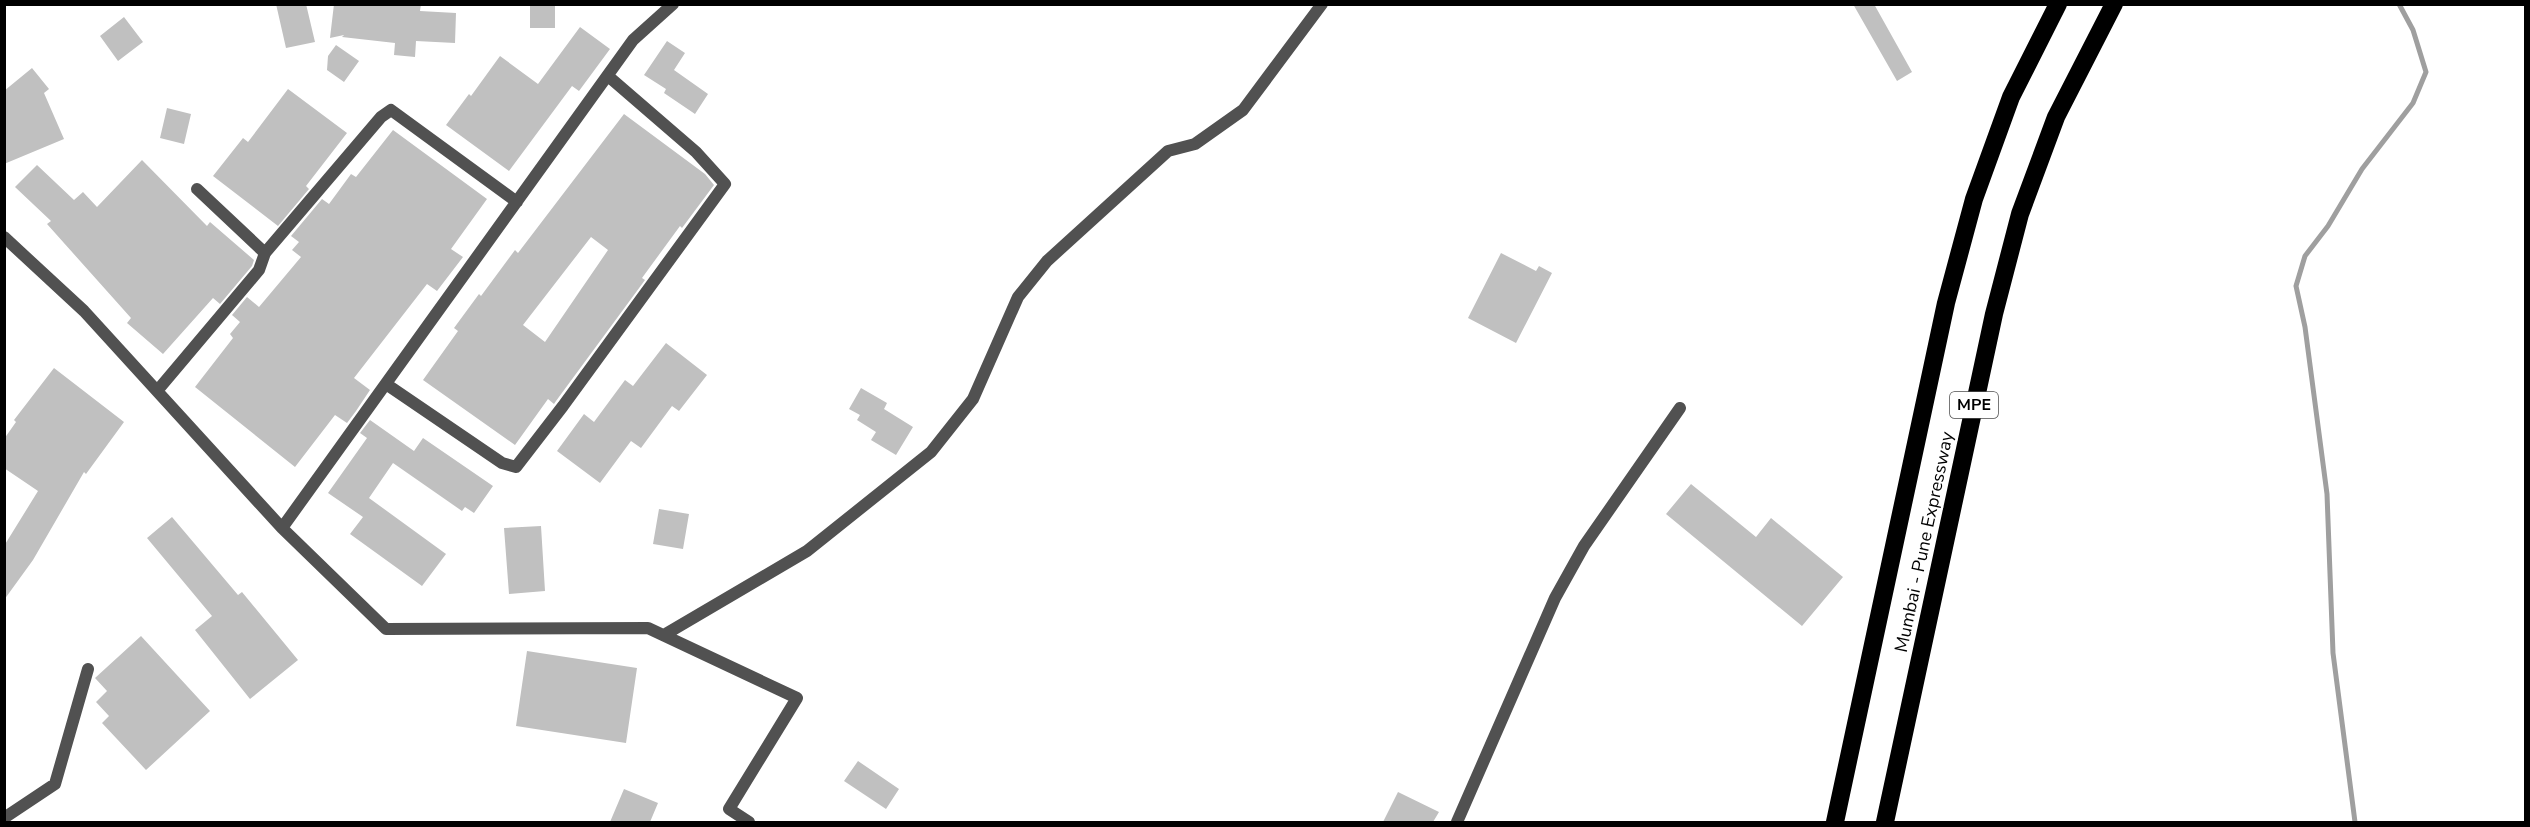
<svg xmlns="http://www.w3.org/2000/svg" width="2530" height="827" font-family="'Nunito Sans',sans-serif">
<rect width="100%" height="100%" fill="#fff"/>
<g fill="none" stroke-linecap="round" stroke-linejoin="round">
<path stroke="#9f9f9f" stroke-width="5" d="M2355 822 2333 653 2327 494 2305 327 2296 286 2305 256 2328 226 2362 169 2413 103 2426 72 2413 30 2399 4"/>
</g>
<path fill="#c0c0c0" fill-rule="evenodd" d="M276 4H306L315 42 286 48Z
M334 4H421L420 11 456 13 455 43 416 41 415 57 394 55 395 43 342 37 344 35 330 38Z
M530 4H555V28H530Z
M1853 4H1874L1912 72 1897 81Z
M124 17 143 42 118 61 100 36Z
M580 27 610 49 579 91 572 86 509 171 446 125 469 94 471 96 500 56 538 84Z
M667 41 685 53 674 70 708 94 695 114 664 93 666 89 644 75Z
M336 45 359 61 344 82 327 70 328 56Z
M32 68 49 89 44 93 64 139 4 164V91Z
M288 89 347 133 306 186 309 189 278 226 213 176 243 138 248 142Z
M167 108 191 114 184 144 160 138Z
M624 114 705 174 714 185 682 228 680 226 642 278 645 280 556 401 554 404 548 399 515 445 423 380 458 331 454 328 479 294 481 296 515 250 518 253ZM591 237 608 250 545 342 523 325Z
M393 130 487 199 451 249 463 257 437 291 427 284 354 378 370 390 356 411 347 423 335 415 295 467 195 387 233 338 230 334 240 322 232 315 247 297 259 307 301 257 292 250 299 242 291 236 322 199 329 204 351 174 356 177Z
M142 160 207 226 210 222 254 260 252 266 220 304 213 298 163 354 127 323 131 318 47 224 51 221 15 187 37 165 74 200 83 192 97 207Z
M1501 253 1536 271 1539 266 1552 273 1516 343 1468 318Z
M666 343 707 375 679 411 672 406 641 448 631 441 600 483 557 451 584 414 594 422 625 380 633 386Z
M54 368 124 422 86 474 84 472 33 560 4 600V546L38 491 4 468V439L16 422 14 420Z
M861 388 887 403 884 409 913 427 896 455 871 440 876 432 857 420 860 415 849 409Z
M370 420 414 451 423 438 493 486 474 513 465 507 462 511 393 463 369 498 446 554 422 586 350 534 363 517 328 493 367 438 360 433Z
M1691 484 1756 537 1771 518 1843 577 1802 626 1666 514Z
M659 509 689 514 683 549 653 544Z
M172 517 238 595 242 592 298 660 250 699 195 630 212 616 147 538Z
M541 526 545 591 509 594 504 528Z
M141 636 210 711 146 770 102 723 109 716 96 702 107 691 95 678Z
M527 651 637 668 626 743 516 726Z
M858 761 899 789 886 809 844 781Z
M624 789 658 803 650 822H610Z
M1398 792 1439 812 1433 822H1383Z"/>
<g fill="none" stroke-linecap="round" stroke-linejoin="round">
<path stroke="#515151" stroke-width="12" d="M197 189 265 253
M4 237 84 311 282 528 386 629 648 628 797 698 729 809 749 822
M386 384 502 463 516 467 563 406 725 184 696 152 608 76
M157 391 259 270 265 253 381 117 391 110 517 202
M282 528 633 40 673 4
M664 635 807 551 931 452 973 399 1018 297 1047 261 1168 151 1195 144 1243 110 1322 4
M4 818 55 784 88 669
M1457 822 1555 598 1584 546 1680 408"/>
<path stroke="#000" stroke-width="18" d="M1835 822 1946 303 1974 199 2011 97 2058 4
M1885 822 1994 314 2020 214 2056 117 2114 4"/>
</g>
<g text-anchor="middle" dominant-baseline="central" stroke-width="4.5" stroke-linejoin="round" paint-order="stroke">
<rect fill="#fff" stroke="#4c4c4c" stroke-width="1.5" x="1950" y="392" width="48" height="26" rx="4.5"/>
<g font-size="16" font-weight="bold" fill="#000">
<text x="1974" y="405">MPE</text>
</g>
<g font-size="18" fill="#000" stroke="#fff">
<text transform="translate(1924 542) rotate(-78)">Mumbai - Pune Expressway</text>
</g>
</g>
<rect width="2530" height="827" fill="none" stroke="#000000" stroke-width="12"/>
</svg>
